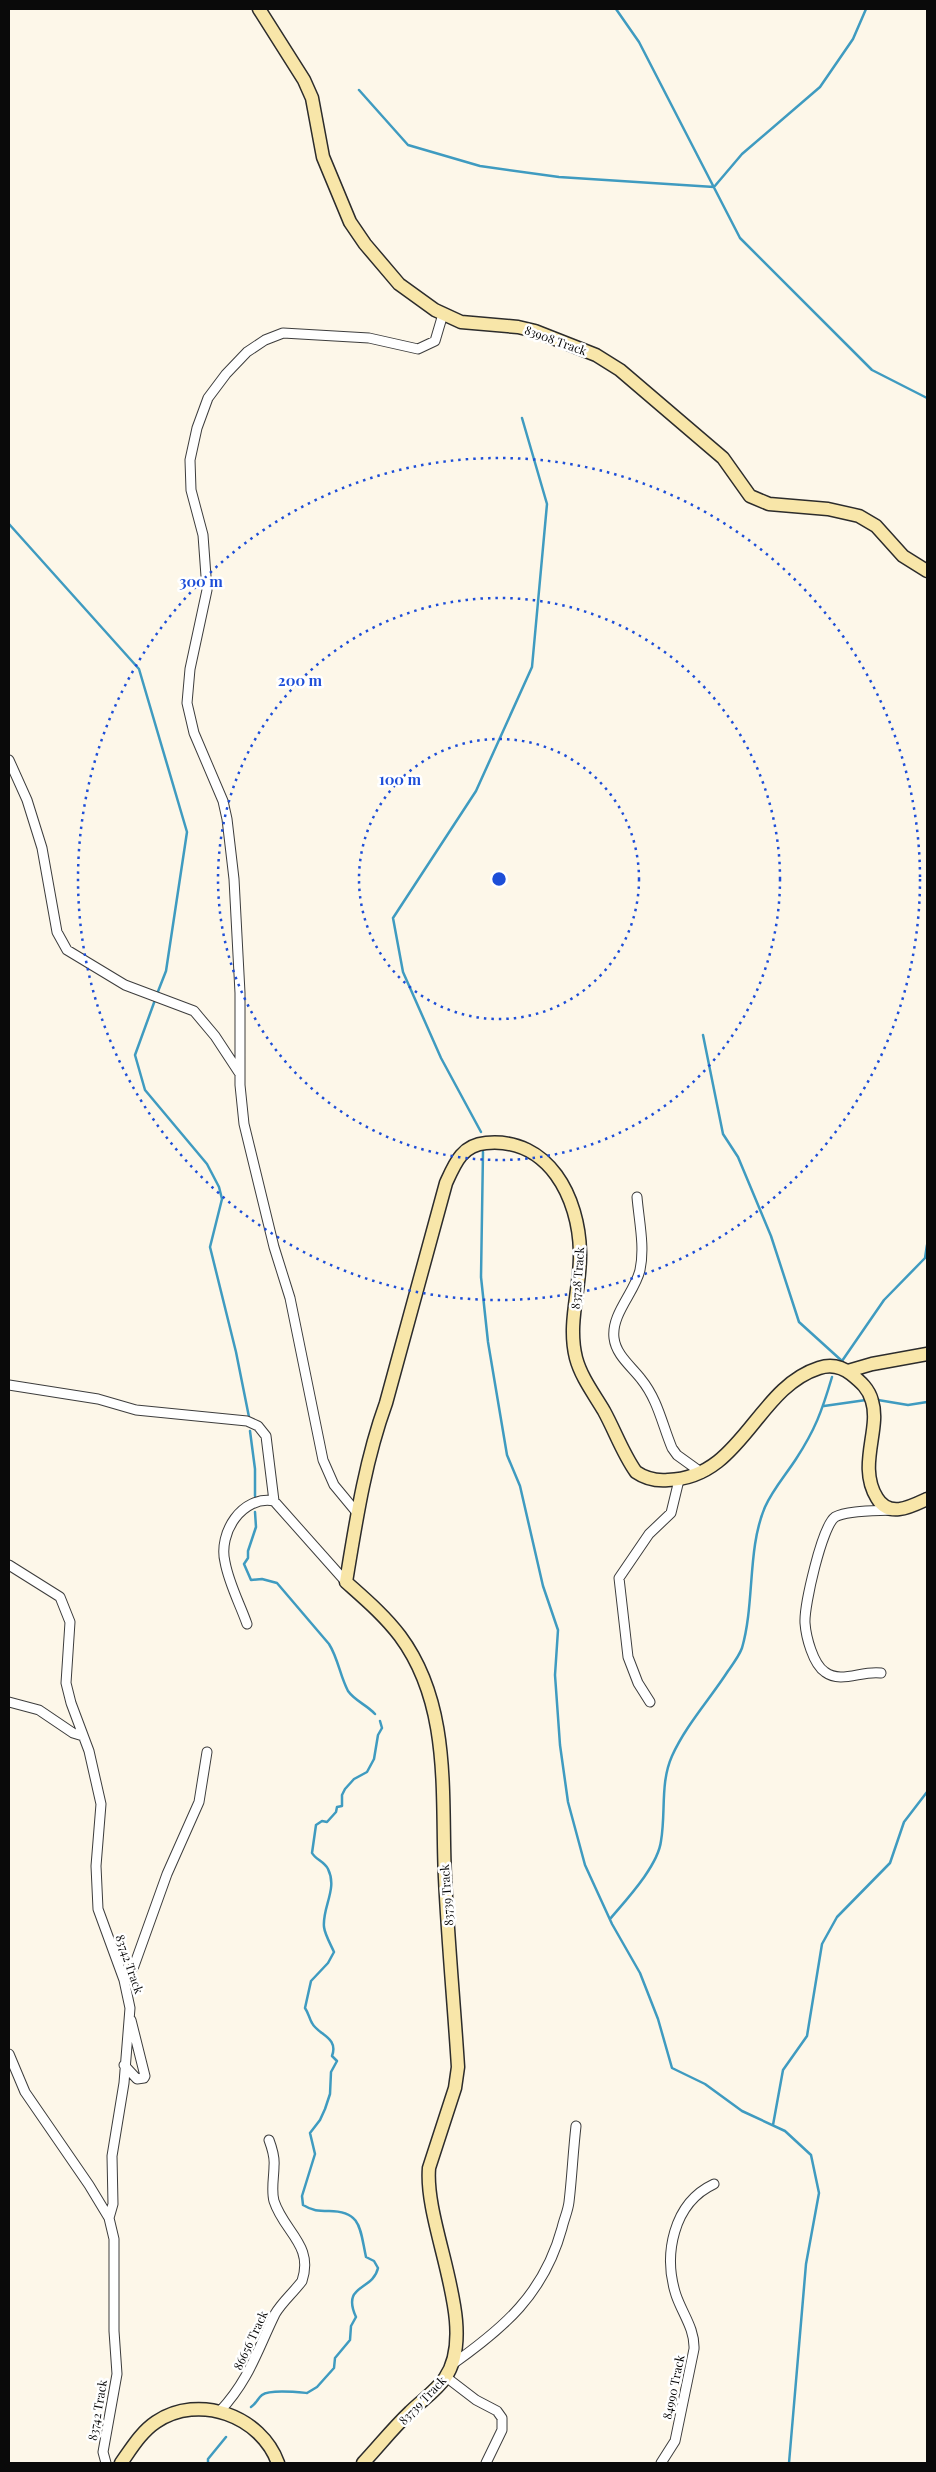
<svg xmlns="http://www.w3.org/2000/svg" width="936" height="2472" font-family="'Playfair Display',serif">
<rect width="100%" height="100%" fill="#fdf7e9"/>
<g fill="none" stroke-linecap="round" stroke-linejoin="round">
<path stroke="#3f9bc0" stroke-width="2.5" d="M616 9 639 42 740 238 872 370 927 398
M359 90 408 145 480 166 559 177 714 187 742 154 820 87 853 39 866 9
M9 524 139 669 187 832 166 971 157 994
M155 1000 135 1055 145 1090 207 1164 219 1187 222 1199 210 1247 236 1352 249 1417
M703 1035 723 1134 738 1157 771 1236 799 1322 842 1361 884 1300 925 1258 927 1245
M481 1132 441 1058 403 972 393 918 476 791 532 667 547 504 522 418
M483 1152 481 1277 488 1342 507 1455 520 1486 543 1586 558 1630 555 1675 560 1745 568 1802 585 1865 612 1924 640 1973 658 2019 672 2068 705 2084 742 2111 785 2131 811 2155 819 2193 806 2264 789 2463
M878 1400 908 1405 927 1402
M824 1406 866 1400
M250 1431 255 1469V1496
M255 1512 256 1527 248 1551V1558L244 1564 251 1580 262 1579 277 1583 329 1644C338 1658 340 1676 348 1691 355 1701 367 1705 375 1714
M610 1919C626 1900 658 1866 661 1841 666 1812 660 1783 672 1756 686 1725 710 1699 728 1671 733 1664 739 1656 742 1648 755 1603 747 1549 765 1507 773 1489 785 1476 796 1459 815 1430 822 1411 832 1377
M773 2125 783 2070 807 2036 822 1944 837 1917 890 1863 904 1822 927 1792
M251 2407C256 2404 258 2398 262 2395 270 2389 297 2392 307 2393L317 2387 334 2368 335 2358 350 2340 351 2326 356 2317C341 2284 373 2291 378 2268L374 2261 366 2257C360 2230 362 2211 329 2211 318 2211 313 2211 303 2205L302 2196 315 2154 310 2133 320 2120 325 2109 330 2094 331 2072 337 2061 332 2056C339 2037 318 2035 312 2023 309 2018 309 2014 305 2008L311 1981 328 1963 334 1952C331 1945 325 1935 324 1927 322 1907 338 1889 328 1869 324 1861 316 1860 312 1853L316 1825 322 1821 327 1822 336 1812 337 1807 342 1806V1795L345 1789 354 1779 367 1772 374 1759 378 1735 382 1728 380 1721
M208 2463V2459L226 2437"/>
<defs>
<path id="street" d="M9 760 27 800 42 848 57 932 67 950 125 985 194 1011 215 1036 240 1074
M637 1197C639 1221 645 1247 640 1270 635 1292 611 1314 614 1338 616 1355 631 1366 641 1379 658 1400 662 1424 672 1448L677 1455 702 1473
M9 1385 98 1399 136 1410 247 1421 258 1426 266 1436 274 1501
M358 1514 334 1485 323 1460 290 1298 274 1247 244 1124 240 1085V993L234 879 227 819 223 801 194 733 187 703 190 669 207 590 203 535 191 490 190 460 197 428 208 398 226 374 247 352 265 340 283 333 369 338 418 349 435 341 443 314
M9 1565 60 1597 70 1622 66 1683 71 1703 89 1751 101 1804 96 1866 98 1909 124 1980 130 2008 124 2083 112 2156 113 2204 109 2218 114 2239V2331L117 2374 103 2452 106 2463
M247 1624C240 1604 229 1584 225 1562 218 1533 242 1495 274 1501L346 1582
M881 1673C862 1670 841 1684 825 1672 813 1664 806 1637 805 1623 804 1606 822 1526 835 1517 847 1510 878 1511 892 1510
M9 1702 39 1710 73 1733 83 1736
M650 1702 638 1683 628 1657 619 1578 649 1534 671 1513 679 1480
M124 1980 134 1966 167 1874 199 1802 207 1752
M9 2054 25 2092 89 2185 109 2218
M124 2065 137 2079 144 2078 145 2076 131 2020
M450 2366C504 2328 544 2294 562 2228 564 2219 568 2211 569 2202 572 2177 573 2152 576 2126
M446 2377 476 2400 497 2411 502 2418V2430L486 2463
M220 2411C249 2380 257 2351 275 2314 282 2302 294 2292 302 2281 314 2245 284 2232 274 2201 271 2190 274 2177 274 2166 275 2157 272 2148 269 2140
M661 2463 675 2441 694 2349C695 2329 682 2313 676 2295 663 2255 673 2203 714 2184"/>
<path id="secondary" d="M259 9 304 80 312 98 323 157 350 222 365 244 399 284 435 310 461 322 518 327 535 331 596 355 620 370 723 458 750 496 769 504 828 509 859 516 876 526 903 556 927 571
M848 1371 872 1364 927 1354
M121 2463C131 2449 141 2432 156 2422 199 2393 261 2416 278 2463
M363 2463C379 2446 393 2428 410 2412 421 2401 436 2391 445 2378 480 2327 424 2227 429 2168L455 2088 458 2067C454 2004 448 1941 445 1878 441 1796 452 1706 400 1636 384 1615 365 1599 346 1582 356 1521 365 1461 386 1403L446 1183C455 1163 462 1145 486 1143 549 1137 579 1198 580 1252 581 1287 567 1323 576 1358 581 1377 594 1394 604 1411 615 1431 623 1454 636 1472 646 1479 656 1481 668 1480 742 1478 756 1388 819 1368 831 1364 842 1367 851 1374 861 1382 869 1389 872 1401 881 1429 857 1466 877 1498 889 1518 910 1507 927 1499"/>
</defs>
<use href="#street" stroke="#3d3d3d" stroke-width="11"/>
<use href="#secondary" stroke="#2c2c2c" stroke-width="15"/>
<use href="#street" stroke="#fff" stroke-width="9"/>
<use href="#secondary" stroke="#f8e6a9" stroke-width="12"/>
</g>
<g fill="none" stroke="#1d4ed8" stroke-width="2.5" stroke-dasharray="2.5 5">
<circle cx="499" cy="879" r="140"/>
<circle cx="499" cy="879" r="281"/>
<circle cx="499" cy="879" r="421"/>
</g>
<g text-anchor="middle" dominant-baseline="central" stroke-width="5" stroke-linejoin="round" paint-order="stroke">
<g font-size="12" fill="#0a0a0a" stroke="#fff">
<text transform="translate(556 340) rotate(20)">83908 Track</text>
<text transform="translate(577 1278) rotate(-86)">83728 Track</text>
<text transform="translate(446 1895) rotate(-94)">83739 Track</text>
<text transform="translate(130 1964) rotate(71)">83742 Track</text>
<text transform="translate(250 2340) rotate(-65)">86656 Track</text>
<text transform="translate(673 2387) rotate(-78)">84990 Track</text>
<text transform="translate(422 2400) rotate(-46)">83739 Track</text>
<text transform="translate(97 2410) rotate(-80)">83742 Track</text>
</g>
</g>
<circle cx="499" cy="879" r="8" fill="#1d4ed8" stroke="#fff" stroke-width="2.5"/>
<g font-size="15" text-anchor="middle" font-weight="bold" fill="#1d4ed8" stroke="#fff" stroke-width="5" stroke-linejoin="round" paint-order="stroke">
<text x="201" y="587">300 m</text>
<text x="300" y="686">200 m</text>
<text x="400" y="785">100 m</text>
</g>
<rect width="936" height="2472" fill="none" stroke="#0a0a0a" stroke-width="20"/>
</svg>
